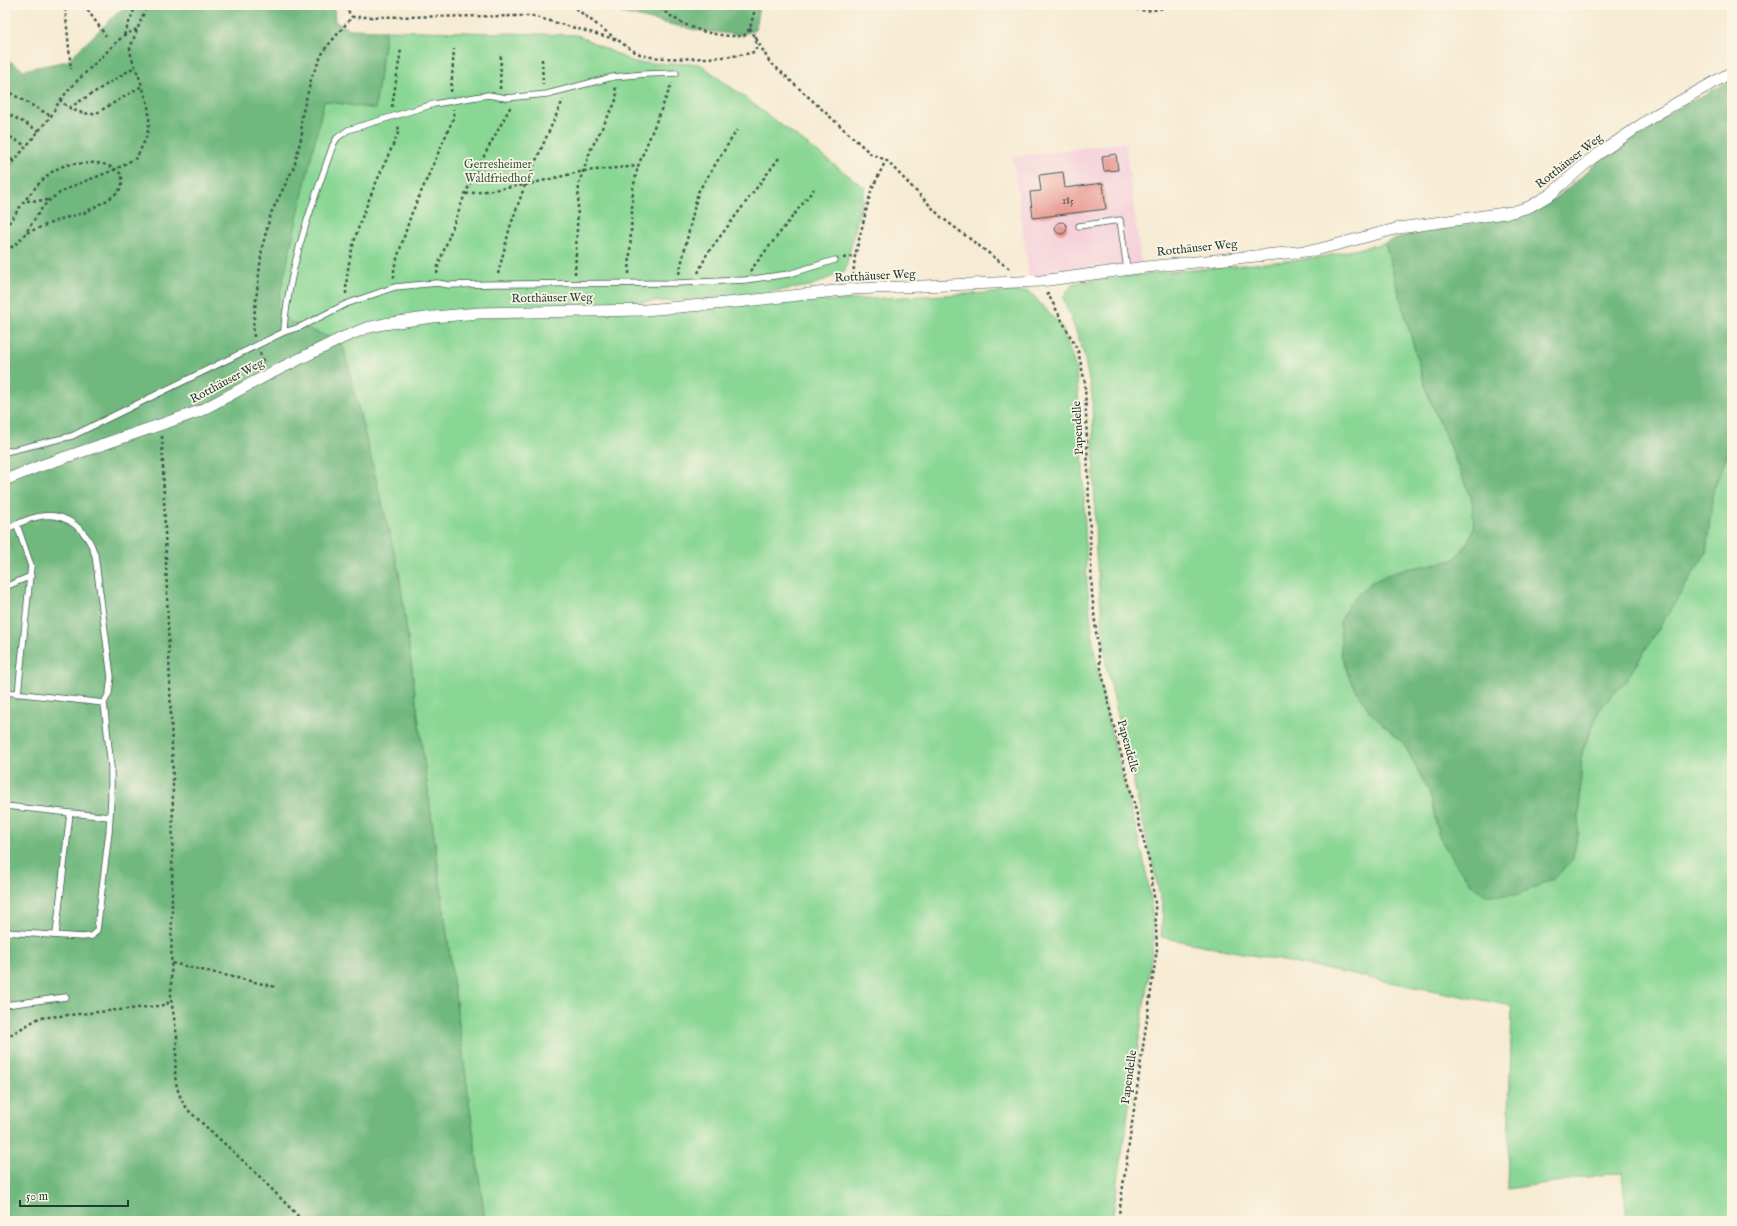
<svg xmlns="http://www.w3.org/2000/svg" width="1737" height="1226" font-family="'IM FELL English',serif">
<rect width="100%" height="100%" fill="#fcf5e5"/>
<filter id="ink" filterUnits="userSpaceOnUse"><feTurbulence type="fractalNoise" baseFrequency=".025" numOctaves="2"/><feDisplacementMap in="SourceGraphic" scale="8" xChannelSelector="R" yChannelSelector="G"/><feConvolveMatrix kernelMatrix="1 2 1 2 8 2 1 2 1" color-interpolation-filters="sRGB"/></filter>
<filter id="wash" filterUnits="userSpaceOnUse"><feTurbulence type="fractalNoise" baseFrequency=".012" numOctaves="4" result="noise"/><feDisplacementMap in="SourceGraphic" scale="16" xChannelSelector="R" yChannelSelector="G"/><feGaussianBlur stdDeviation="0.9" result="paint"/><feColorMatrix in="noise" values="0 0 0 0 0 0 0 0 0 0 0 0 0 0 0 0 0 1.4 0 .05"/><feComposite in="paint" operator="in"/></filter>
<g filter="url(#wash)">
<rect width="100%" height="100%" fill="#f6ebd3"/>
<path fill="#f5cfda" d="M1125 142 1141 263 1029 278 1013 157Z"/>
<path fill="#8ad795" stroke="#548a64" d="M386 30 577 35 635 63 700 64 865 188 845 271 810 286 746 295 672 301 564 304 469 310 338 334 262 359 324 101 375 109Z
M1385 243 1426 390 1472 500 1474 527 1467 544 1454 560 1370 583 1350 602 1340 623 1370 712 1404 744 1430 794 1439 837 1457 865 1474 887 1578 835 1582 752 1600 708 1625 682 1706 553 1713 491 1732 442V1221H1627L1622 1172 1507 1189 1512 1006 1161 937 1163 908 1106 664 1096 553 1092 395 1083 350 1063 297 1074 283 1127 276 1317 258Z
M1029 291 1062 327 1076 369 1082 445 1087 585 1094 649 1107 717 1143 857 1151 899 1154 938 1112 1221H485L399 572 342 342 393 327 432 320Z"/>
<path fill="#6fb87e" stroke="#477a59" d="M126 5H334L335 22 350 29 386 30 375 109 324 101 277 307 290 322 342 342 399 572 485 1221H5V58L23 70 67 61Z
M585 5H761L758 11 755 30 741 35 696 30Z
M1732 80V442L1713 491 1706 553 1625 682 1600 708 1582 752 1578 835 1572 861 1554 878 1518 895H1487L1474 887 1457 866 1439 837 1430 794 1404 744 1370 712 1350 680 1341 655 1340 623 1350 602 1370 583 1396 571 1454 560 1467 544 1474 527 1472 500 1426 390 1385 243 1404 236 1523 214 1549 202 1570 187 1593 166 1660 118Z"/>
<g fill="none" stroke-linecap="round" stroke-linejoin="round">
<path stroke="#3cabb9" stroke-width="4.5" d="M5 1213 6 1221"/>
</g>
<g id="blocks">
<path fill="#e68f8a" d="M1116 154 1118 170 1104 171 1102 156Z
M1063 172 1065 188 1103 183 1106 209 1033 218 1030 192 1041 191 1039 175Z
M1055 228a6 6 0 1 1 12 0a6 6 0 1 1-12 0Z"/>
</g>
</g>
<g filter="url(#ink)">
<use href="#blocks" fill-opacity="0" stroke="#3f574c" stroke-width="1"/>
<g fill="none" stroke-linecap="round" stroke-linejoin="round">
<defs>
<path id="lane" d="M1079 226 1120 220 1127 269
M284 332C284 318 287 305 289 292 298 241 316 194 333 145L337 138 348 130 434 104 488 95 506 98 547 94 613 77 646 74 676 73
M5 452 72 436 284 332 300 327 346 304 395 287 437 283 449 285 496 284 677 283 745 280 789 274 835 260
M17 525 31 566 18 694
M5 530C15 525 26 519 37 517 65 510 88 530 95 555L111 677 109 693 104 703 111 767V799L109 832 97 930 92 936 82 937 5 932
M5 587 31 576
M5 692 104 703
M5 700 6 693
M5 806 109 817
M56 934 70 813
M5 1005 66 997"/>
<path id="street" d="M5 480 40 466 200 411 269 374 342 338 366 328 384 324 433 317 479 313 645 310 737 302 853 289 1041 281 1146 267 1316 250 1399 228 1512 212 1529 207 1551 194 1591 159 1657 114 1732 72"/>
</defs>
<use href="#lane" stroke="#3f574c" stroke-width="7"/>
<use href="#street" stroke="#3f574c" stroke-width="12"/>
<path stroke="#3f574c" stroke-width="2.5" stroke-dasharray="3 3" stroke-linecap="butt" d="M69 5 65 7 71 69
M84 5 106 36
M347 5V9L352 17
M571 5 616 39
M655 5C684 27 707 37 744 36L750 28 756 5
M1112 5C1132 9 1151 15 1169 5
M750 28 769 61 871 154 886 160 941 217 1011 270
M124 35 136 5
M542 59 543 84
M500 89 501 53
M5 90 51 116
M451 92 454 49
M60 100 76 82 123 36 137 29
M392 107 401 49
M69 108 136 66
M5 112 39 131
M5 134 26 146
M5 156 14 161
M5 172 51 116 60 100C70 110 80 114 95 114L142 86C139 74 130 58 130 48L147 5
M466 194 525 185 584 171 638 166
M27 201 50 200
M5 228C20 208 43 170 67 165 74 163 82 164 89 163 101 162 114 166 122 175V184L119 191 109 199 84 213 61 219 26 233
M5 250C26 244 34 212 51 199 73 182 101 178 125 164 128 162 133 160 136 158 139 154 142 146 144 142 153 124 149 104 142 86
M843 258 855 256
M750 271 814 189
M698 273 707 254 779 158
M437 274 438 266 465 194 487 150 511 106
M498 274 510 227 525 185 563 100
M575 274 579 183 591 149 615 103 617 97 615 86
M629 274 633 189 638 166 672 83
M679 274 698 192 737 130
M853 276 855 256 871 191 886 160
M394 278V268L411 215 454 117 453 109
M1047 292 1078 351 1085 383 1092 594 1099 659 1112 719 1149 861 1155 903 1157 949 1118 1221
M346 294C346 239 378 181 399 131L398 125
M254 337 253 326 262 248 271 213 294 167 302 134 301 119 312 76 324 50 352 17 532 16 618 40C626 46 633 52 642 55 659 61 740 59 756 51V36
M260 353 264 363
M162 436 173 780 171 999 177 1036 175 1076 177 1088 182 1101 189 1111 253 1170 298 1216 300 1221
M172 963 276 987
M5 1038 39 1018 158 1006 167 1004 171 999"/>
<use href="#lane" stroke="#fff" stroke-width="5.5"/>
<use href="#street" stroke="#fff" stroke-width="11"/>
</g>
</g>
<g text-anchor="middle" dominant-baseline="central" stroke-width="3.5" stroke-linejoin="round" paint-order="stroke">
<g font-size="10" fill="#51524a">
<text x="1068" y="201">185</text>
</g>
<g font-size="12" fill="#1f3d34" stroke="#fcf5e5">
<text transform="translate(1569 161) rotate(-38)">Rotthäuser Weg</text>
<text transform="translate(1197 248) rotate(-6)">Rotthäuser Weg</text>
<text transform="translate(875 276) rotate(-3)">Rotthäuser Weg</text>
<text transform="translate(552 298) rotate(-1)">Rotthäuser Weg</text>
<text transform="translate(227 381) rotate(-28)">Rotthäuser Weg</text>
<text transform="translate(1078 428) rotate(-93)">Papendelle</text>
<text transform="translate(1128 746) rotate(75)">Papendelle</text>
<text transform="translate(1129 1077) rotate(-82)">Papendelle</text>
</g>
<g font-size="12" fill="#345c47" stroke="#fcf5e5">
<text x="498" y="164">Gerresheimer<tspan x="498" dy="14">Waldfriedhof</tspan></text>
</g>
</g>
<rect width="1737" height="1226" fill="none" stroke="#fcf5e5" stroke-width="20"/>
<path d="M20 1200v6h108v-6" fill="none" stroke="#1f3d34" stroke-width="2"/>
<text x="26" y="1200" font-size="12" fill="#1f3d34" stroke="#fcf5e5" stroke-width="3" paint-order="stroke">50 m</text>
</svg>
